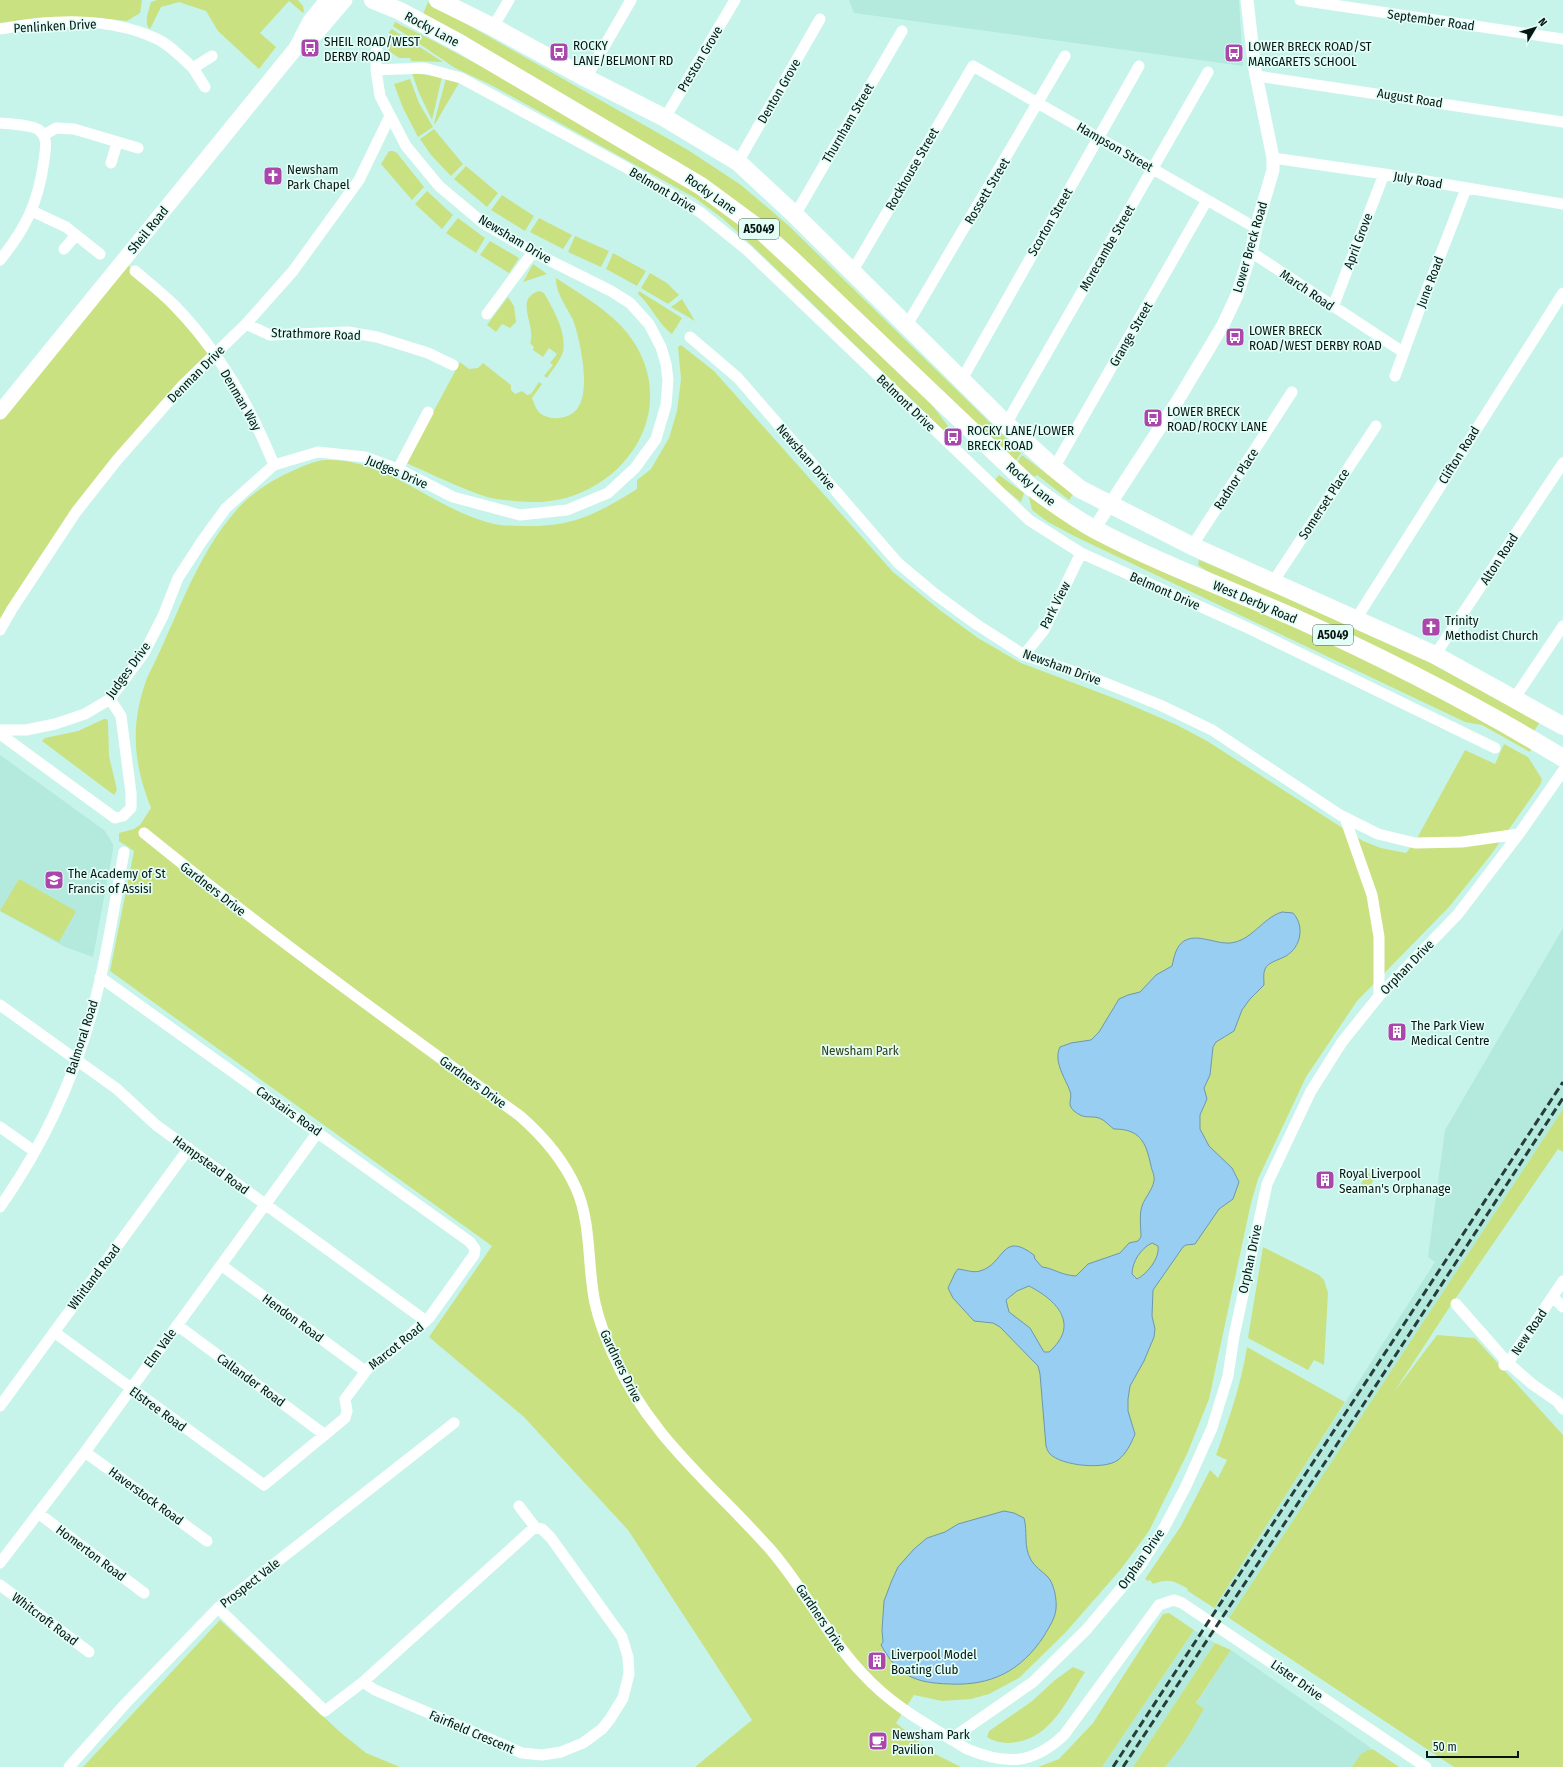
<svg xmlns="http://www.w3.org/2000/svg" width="1563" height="1767" font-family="'Fira Sans Condensed',sans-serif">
<rect width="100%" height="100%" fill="#c7f4ea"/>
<path fill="#b3eadd" d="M849 0H1239L1243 66 854 13Z
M0 755 104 830 113 844V850L93 957 65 947 0 911Z
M1563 928V1109L1229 1618 1214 1608 1435 1262 1428 1257 1445 1130Z
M1194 1630 1215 1643 1133 1767H1102Z
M1231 1650 1374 1750 1399 1767H1165L1204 1709 1196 1704Z"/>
<path fill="#cae182" d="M0 0H141L142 1 140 13 127 21 99 18 44 17 0 23Z
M157 0H298L303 6 304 11 303 13 289 1 260 33 276 47 259 69 218 31 206 11 179 2 161 7 150 29C143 23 149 11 151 2Z
M428 2 688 150 741 185 788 225 1021 453 1015 462 711 184 680 163 527 77 462 34 423 14Z
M395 22 428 38 499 76 682 181 748 229 926 397 948 426 943 430 742 236 722 218 695 198 493 86 455 68 393 26Z
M392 29 443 62 411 61 410 58H399L389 51V32Z
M412 73 442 77 432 120 419 93Z
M446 78 459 83 435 124 434 123Z
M410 79 419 103 433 127 418 137 403 108 394 84Z
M434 129 463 164 451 176 431 155 420 139Z
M389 151H393L397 153 424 187 412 200 381 164Z
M466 166 498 193 487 207 454 179Z
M427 191 453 215 442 229 415 204Z
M502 195 534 216 525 231 491 210Z
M458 218 485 238 476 253 446 233Z
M539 218 572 235 563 249 530 232Z
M575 236 609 251 601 267 568 252Z
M490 241 519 258 509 273 480 255Z
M613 253 646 271 637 286 606 269Z
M123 260 214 355 117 460 0 630V412Z
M533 264 547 274 523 282Z
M650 273 667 283 679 295 668 304 641 288Z
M556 278C586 298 622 317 639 351 677 425 612 502 535 502 524 502 493 500 484 496 457 487 432 474 406 463L460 362 469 369 478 368 483 363 511 385V390L515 394 522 391 527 395 531 394 539 382 542 384 532 398C534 403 536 410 541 414 551 421 570 419 577 409 583 402 584 389 584 380 584 363 579 336 573 320 567 307 555 292 556 278Z
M539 291 544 293C553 309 567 332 563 352 560 361 552 370 547 378L544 376 553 365 550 363 557 354 549 348 543 357 533 350 534 347 530 343C537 326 513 299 539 291Z
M639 291 682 318 672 334C658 324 651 305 638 294Z
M508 297 514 306 516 322 510 328 502 324 496 332 487 325Z
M682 299 695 321 671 307Z
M681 345 714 371 893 572 941 611 978 638 1021 663 1119 700 1177 725 1207 741 1363 841 1381 848 1406 853 1415 842 1465 750 1495 764 1504 744 1528 757 1542 779 1540 785 1490 856 1449 907 1357 1001 1306 1077 1258 1179 1251 1203 1209 1399 1187 1454 1149 1531 1121 1569 1066 1632 1019 1678 989 1694 971 1699 942 1701 914 1695 896 1723 933 1753 961 1767H695L752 1720 628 1530 524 1417 429 1337 492 1246 110 971 134 851 119 841V833L134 829 140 825 151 808C133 763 130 724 147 678 177 620 196 552 242 504 256 490 274 479 292 471 301 467 314 461 325 460 387 457 436 511 494 524 505 526 516 526 526 526 574 527 598 513 637 489V480L651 469 669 438 677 411 681 379 678 347Z
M1022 455 1073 494 1069 500 1037 475 1034 477 1018 464V461Z
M999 475 1024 493 1021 502 997 483 995 480Z
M1028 493 1337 644 1532 746 1530 752 1482 725 1465 722 1074 536 1048 522 1032 510Z
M1199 560 1256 583 1423 659 1540 722 1534 731 1216 577 1198 565Z
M104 719H107L108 722 109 756 117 790 114 795 42 741 45 738 78 731Z
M19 879 76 911 59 942 0 911Z
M1563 1109V1152L1558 1149 1451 1305 1394 1392 1437 1335 1475 1338 1563 1435V1767H1454L1229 1618Z
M1367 1172 1375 1176 1367 1194 1358 1190Z
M1263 1247 1319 1275 1324 1280 1328 1293 1324 1365 1314 1360 1308 1370 1248 1338Z
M1247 1347 1345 1402 1214 1608 1188 1591 1187 1588C1173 1581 1169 1578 1153 1584L1150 1580 1148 1581 1145 1579 1181 1526 1210 1470 1218 1478 1227 1460 1216 1455C1229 1419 1241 1385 1247 1347Z
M1169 1613 1194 1630 1102 1767H1038L1059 1759 1093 1723 1163 1614Z
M220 1620 340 1732 366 1753 400 1767H83Z
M1215 1643 1231 1650 1196 1703 1204 1709 1185 1741 1165 1767H1133Z
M1073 1667 1085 1672C1067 1700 1052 1736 1017 1742 1006 1744 996 1743 987 1737L989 1731 1031 1702 1055 1680Z
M1368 1750H1374L1399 1767H1352L1361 1754Z"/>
<path fill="#98cef2" stroke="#6c97af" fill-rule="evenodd" d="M1282 912 1293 913C1305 926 1301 947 1286 956 1279 960 1268 962 1265 969 1263 973 1264 980 1264 985L1250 999 1242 1010 1234 1031 1216 1042 1213 1047 1210 1075 1204 1088 1207 1099 1200 1115V1129L1209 1146 1232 1168 1239 1182 1233 1199 1219 1209 1195 1244 1186 1245 1183 1247 1153 1290 1152 1316 1155 1329 1154 1337 1144 1361 1130 1386 1128 1399V1411L1135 1434C1131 1444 1126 1454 1118 1460 1105 1470 1062 1466 1050 1454 1048 1452 1047 1449 1046 1446L1040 1374 1038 1366 1000 1327 993 1323 974 1321 953 1298 948 1288 955 1273 958 1269C966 1270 973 1273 980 1271 1005 1264 1001 1230 1034 1255L1035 1259 1042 1267C1053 1268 1060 1275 1076 1276L1088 1264 1120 1253 1129 1243 1138 1241 1141 1237C1141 1227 1139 1215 1142 1206 1145 1197 1152 1191 1154 1181 1155 1176 1152 1171 1151 1166 1146 1142 1140 1129 1114 1129 1109 1126 1105 1120 1099 1118 1088 1115 1085 1120 1074 1111 1066 1104 1073 1099 1070 1091 1065 1078 1053 1061 1060 1047L1071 1043 1091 1040 1099 1032 1119 999 1128 995 1140 992 1156 975 1172 966C1174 957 1176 946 1184 941 1197 933 1215 944 1230 943 1252 941 1262 918 1282 912ZM1152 1243 1158 1246C1160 1258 1147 1274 1137 1279L1132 1274C1132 1262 1141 1248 1152 1243ZM1029 1286C1058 1301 1080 1325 1049 1352H1044L1030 1328 1009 1312 1006 1300 1017 1291Z
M1004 1511 1014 1513 1024 1518C1028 1532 1023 1546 1031 1560 1035 1567 1042 1571 1048 1577 1054 1584 1057 1599 1056 1609 1055 1619 1049 1627 1044 1636 1021 1671 991 1686 950 1684 915 1683 898 1676 881 1645L883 1642 882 1630 884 1601 892 1580 898 1567 914 1549 927 1538 945 1532 958 1524Z"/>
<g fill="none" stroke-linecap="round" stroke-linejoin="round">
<path stroke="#fff" stroke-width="11" d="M1300 0 1563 39
M493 27 509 0
M0 29C50 20 107 16 155 38 169 44 181 57 193 68
M376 70 424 68 461 78 627 168 700 212 747 250 1029 520 1081 553 1248 628 1495 748
M1257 76 1563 122
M586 78 631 0
M205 87 193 68 212 56
M665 118 735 0
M0 123C9 124 33 125 39 130 49 138 45 150 44 161 38 203 26 228 0 260
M44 135 56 128 74 129 138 148
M1273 158 1384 174 1563 204
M738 162 820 19
M111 163 117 143
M32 211 66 227 100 254
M795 215 902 31
M64 249 76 235
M1251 252 1403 352
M135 271C148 282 162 293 174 305 218 350 251 408 274 465
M852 272 973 66 1256 228
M1333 307 1384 174
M487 314 533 252
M246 324 270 335 348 332 377 337 428 353 453 365
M907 325 1065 56
M690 337 738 378 898 563 935 594 976 624 1024 655 1093 678 1160 705 1212 730 1340 815 1378 834 1415 843 1462 842 1519 834
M1395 376 1421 305 1466 189
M962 379 1139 66
M1006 424 1208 72
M1054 468 1207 200
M398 469 428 412
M1192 546 1292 392
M1273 582 1376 426
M1356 619 1563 293
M0 630 12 609 76 512 117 460 183 385 246 324 293 271 359 180 390 116
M1024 655 1044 630 1081 553
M1435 655 1563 463
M1514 699 1563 626
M0 730H26L55 724 85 714 110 699 144 653 163 616 178 578 202 541 226 508 274 465 318 452 365 457 400 470 453 497 520 515 567 510 608 493 635 468 656 439 666 405 668 380 666 364 661 347 649 324 630 303 611 291 533 252 483 223 439 186 406 146 380 96 376 70 377 40
M0 734 115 818 123 816 131 808V793L121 716 110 699
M1345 818 1372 895 1379 937V996
M144 833C266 932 393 1024 520 1116 544 1137 563 1159 576 1188 592 1224 587 1266 595 1303 599 1320 605 1337 612 1352 647 1435 712 1484 770 1549 804 1588 827 1636 863 1674 893 1707 930 1726 967 1749 1006 1765 1032 1765 1064 1735L1159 1605 1174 1600 1182 1603 1426 1767
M0 1005 117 1089 156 1125 426 1321
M0 1127 34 1151
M0 1207C40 1150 72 1083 91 1016 106 962 114 907 124 852
M221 1265 365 1371
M1553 1297 1563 1307
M1456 1304 1508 1363 1563 1281
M177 1325 325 1435
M54 1332 264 1485 345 1418 347 1411 345 1399 369 1367 386 1356 429 1318 474 1255 475 1249 470 1242 100 977
M1504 1365 1508 1363 1532 1384 1558 1402 1563 1409
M0 1406 189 1148
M85 1452 207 1541
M38 1513 144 1593
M0 1563 85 1452 318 1132
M0 1585 89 1652
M218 1608 325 1711 363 1682 535 1527
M363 1682 375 1690 522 1753 542 1755 561 1752 583 1743 602 1729 610 1719 623 1698 629 1674 628 1657 622 1637 551 1538 542 1529 535 1527 519 1506
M951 1739 1033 1682 1086 1630 1140 1566 1164 1528 1186 1486 1212 1428 1228 1376 1234 1336 1267 1184 1311 1091 1342 1042 1379 996 1458 914 1519 834 1563 771
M69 1767 126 1703 218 1608 454 1423"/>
<path stroke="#fff" stroke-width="13" d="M1094 529 1178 400 1223 325 1237 295 1251 252 1256 228 1273 170V158L1255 70 1247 0"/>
<path stroke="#fff" stroke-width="15" d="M298 46 317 33 345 0
M0 412 296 48 310 21 327 0"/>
<path stroke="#fff" stroke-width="18" d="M373 0 400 11 461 44 701 186 758 228 798 265 1031 487C1052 502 1072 517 1094 529 1158 563 1226 588 1293 617 1386 659 1476 705 1563 758
M438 0 493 27 586 78 665 118 738 162 795 215 1006 424 1054 468 1080 489 1192 546 1435 655 1563 726"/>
<path stroke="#273d38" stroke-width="3" stroke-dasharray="8 4" stroke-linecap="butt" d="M1113 1767 1563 1082
M1123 1767 1369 1396 1563 1098"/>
</g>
<defs>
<symbol id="bus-square" viewBox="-11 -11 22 22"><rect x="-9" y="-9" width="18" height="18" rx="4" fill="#ab47ac" stroke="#e3fdf7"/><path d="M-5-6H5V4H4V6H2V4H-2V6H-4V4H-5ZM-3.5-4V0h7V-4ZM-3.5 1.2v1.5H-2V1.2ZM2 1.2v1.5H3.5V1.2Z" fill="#fff"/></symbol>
<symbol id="church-square" viewBox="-11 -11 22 22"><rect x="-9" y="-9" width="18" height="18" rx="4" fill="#ab47ac" stroke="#e3fdf7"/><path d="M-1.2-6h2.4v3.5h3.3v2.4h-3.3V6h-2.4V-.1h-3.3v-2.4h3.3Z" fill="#fff"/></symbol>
<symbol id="school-square" viewBox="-11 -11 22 22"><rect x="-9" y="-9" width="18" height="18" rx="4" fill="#ab47ac" stroke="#e3fdf7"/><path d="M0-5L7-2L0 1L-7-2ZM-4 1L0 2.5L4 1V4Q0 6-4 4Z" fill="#fff"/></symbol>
<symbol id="building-square" viewBox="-11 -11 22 22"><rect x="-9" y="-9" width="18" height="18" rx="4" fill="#ab47ac" stroke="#e3fdf7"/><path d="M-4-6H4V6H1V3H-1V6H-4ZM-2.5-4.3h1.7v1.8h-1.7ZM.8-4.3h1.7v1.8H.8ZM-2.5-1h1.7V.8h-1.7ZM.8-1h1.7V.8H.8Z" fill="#fff"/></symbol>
<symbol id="cafe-square" viewBox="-11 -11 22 22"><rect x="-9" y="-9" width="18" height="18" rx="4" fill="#ab47ac" stroke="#e3fdf7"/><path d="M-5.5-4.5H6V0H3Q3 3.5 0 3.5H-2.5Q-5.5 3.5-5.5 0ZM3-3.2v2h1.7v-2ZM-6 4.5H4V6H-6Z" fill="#fff"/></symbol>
</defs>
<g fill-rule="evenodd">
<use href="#bus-square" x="299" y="37" width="22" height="22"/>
<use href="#bus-square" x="548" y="41" width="22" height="22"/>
<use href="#bus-square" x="1223" y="42" width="22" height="22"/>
<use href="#church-square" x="262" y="165" width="22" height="22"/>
<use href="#bus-square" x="1224" y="326" width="22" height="22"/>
<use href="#bus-square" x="1142" y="407" width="22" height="22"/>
<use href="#bus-square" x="942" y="426" width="22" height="22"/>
<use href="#church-square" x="1420" y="616" width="22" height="22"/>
<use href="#school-square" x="43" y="869" width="22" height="22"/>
<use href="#building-square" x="1386" y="1021" width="22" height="22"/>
<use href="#building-square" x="1314" y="1169" width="22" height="22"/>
<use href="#building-square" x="866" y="1650" width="22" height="22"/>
<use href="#cafe-square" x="867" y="1730" width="22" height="22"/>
</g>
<g text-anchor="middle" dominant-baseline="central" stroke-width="3.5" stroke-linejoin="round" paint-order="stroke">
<g fill="#e3fdf7" stroke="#485c57" stroke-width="1">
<rect x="739" y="219" width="40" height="20" rx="3"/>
<rect x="1313" y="625" width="40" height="20" rx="3"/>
</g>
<g font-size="12" font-weight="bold" fill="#061713">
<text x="759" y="229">A5049</text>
<text x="1333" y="635">A5049</text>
</g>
<g font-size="13" fill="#061713" stroke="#e3fdf7">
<text transform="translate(1431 20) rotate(8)">September Road</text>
<text transform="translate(55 26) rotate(-3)">Penlinken Drive</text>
<text transform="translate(432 29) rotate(28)">Rocky Lane</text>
<text transform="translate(700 59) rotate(-59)">Preston Grove</text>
<text transform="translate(779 91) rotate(-60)">Denton Grove</text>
<text transform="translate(1410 98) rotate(9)">August Road</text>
<text transform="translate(848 123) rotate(-60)">Thurnham Street</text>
<text transform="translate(1115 147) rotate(30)">Hampson Street</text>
<text transform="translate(912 169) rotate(-60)">Rockhouse Street</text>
<text transform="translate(1418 180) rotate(10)">July Road</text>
<text transform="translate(663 190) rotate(31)">Belmont Drive</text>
<text transform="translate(987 191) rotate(-59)">Rossett Street</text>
<text transform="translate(711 194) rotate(35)">Rocky Lane</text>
<text transform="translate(1050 222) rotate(-60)">Scorton Street</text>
<text transform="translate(148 230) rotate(-51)">Sheil Road</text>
<text transform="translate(515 239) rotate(31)">Newsham Drive</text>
<text transform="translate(1358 241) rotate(-69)">April Grove</text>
<text transform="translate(1250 247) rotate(-74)">Lower Breck Road</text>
<text transform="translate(1107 248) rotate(-60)">Morecambe Street</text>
<text transform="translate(1430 282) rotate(-69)">June Road</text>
<text transform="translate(1307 290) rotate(34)">March Road</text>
<text transform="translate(316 334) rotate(2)">Strathmore Road</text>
<text transform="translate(1131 334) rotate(-60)">Grange Street</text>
<text transform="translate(196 374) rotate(-45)">Denman Drive</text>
<text transform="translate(241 400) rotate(60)">Denman Way</text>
<text transform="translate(906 403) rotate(44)">Belmont Drive</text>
<text transform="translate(1459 455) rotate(-58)">Clifton Road</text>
<text transform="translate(806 457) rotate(49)">Newsham Drive</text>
<text transform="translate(397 472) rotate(23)">Judges Drive</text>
<text transform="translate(1236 479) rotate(-57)">Radnor Place</text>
<text transform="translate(1031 484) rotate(40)">Rocky Lane</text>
<text transform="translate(1324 504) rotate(-57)">Somerset Place</text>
<text transform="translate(1499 559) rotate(-57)">Alton Road</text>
<text transform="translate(1165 591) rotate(24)">Belmont Drive</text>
<text transform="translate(1255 602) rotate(23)">West Derby Road</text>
<text transform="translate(1055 605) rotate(-63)">Park View</text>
<text transform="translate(1062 667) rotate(20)">Newsham Drive</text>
<text transform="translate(128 670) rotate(-54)">Judges Drive</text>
<text transform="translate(213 889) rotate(38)">Gardners Drive</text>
<text transform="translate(1407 967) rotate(-46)">Orphan Drive</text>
<text transform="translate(82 1037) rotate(-72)">Balmoral Road</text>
<text transform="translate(473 1082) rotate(36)">Gardners Drive</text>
<text transform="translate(289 1111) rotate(35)">Carstairs Road</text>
<text transform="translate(211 1165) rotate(36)">Hampstead Road</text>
<text transform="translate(1250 1259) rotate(-78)">Orphan Drive</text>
<text transform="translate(94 1277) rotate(-53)">Whitland Road</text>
<text transform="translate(293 1318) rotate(36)">Hendon Road</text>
<text transform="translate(1529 1332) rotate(-56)">New Road</text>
<text transform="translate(396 1346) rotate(-39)">Marcot Road</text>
<text transform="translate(160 1348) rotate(-54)">Elm Vale</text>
<text transform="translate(621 1366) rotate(64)">Gardners Drive</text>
<text transform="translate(251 1380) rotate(36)">Callander Road</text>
<text transform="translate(158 1409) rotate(36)">Elstree Road</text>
<text transform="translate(146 1496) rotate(36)">Haverstock Road</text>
<text transform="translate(91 1553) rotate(37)">Homerton Road</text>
<text transform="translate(1141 1559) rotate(-55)">Orphan Drive</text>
<text transform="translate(250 1583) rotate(-38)">Prospect Vale</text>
<text transform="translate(821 1618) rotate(56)">Gardners Drive</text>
<text transform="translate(45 1619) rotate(37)">Whitcroft Road</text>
<text transform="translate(1297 1680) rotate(35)">Lister Drive</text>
<text transform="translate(472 1732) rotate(23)">Fairfield Crescent</text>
</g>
<g font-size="13" fill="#061713" stroke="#e3fdf7" text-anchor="start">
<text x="324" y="41">SHEIL ROAD/WEST<tspan x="324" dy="15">DERBY ROAD</tspan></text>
<text x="573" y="45">ROCKY<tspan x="573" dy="15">LANE/BELMONT RD</tspan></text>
<text x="1248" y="46">LOWER BRECK ROAD/ST<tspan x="1248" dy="15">MARGARETS SCHOOL</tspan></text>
<text x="287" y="169">Newsham<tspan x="287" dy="15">Park Chapel</tspan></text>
<text x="1249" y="330">LOWER BRECK<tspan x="1249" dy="15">ROAD/WEST DERBY ROAD</tspan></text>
<text x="1167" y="411">LOWER BRECK<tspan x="1167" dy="15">ROAD/ROCKY LANE</tspan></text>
<text x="967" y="430">ROCKY LANE/LOWER<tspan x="967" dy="15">BRECK ROAD</tspan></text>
<text x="1445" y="620">Trinity<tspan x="1445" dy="15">Methodist Church</tspan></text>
<text x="68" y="873">The Academy of St<tspan x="68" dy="15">Francis of Assisi</tspan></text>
<text x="1411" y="1025">The Park View<tspan x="1411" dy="15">Medical Centre</tspan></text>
<text x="1339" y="1173">Royal Liverpool<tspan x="1339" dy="15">Seaman's Orphanage</tspan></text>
<text x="891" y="1654">Liverpool Model<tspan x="891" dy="15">Boating Club</tspan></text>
<text x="892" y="1734">Newsham Park<tspan x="892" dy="15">Pavilion</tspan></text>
</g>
<g font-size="13" fill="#374018" stroke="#e3fdf7">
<text x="860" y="1050">Newsham Park</text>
</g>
</g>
<g transform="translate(1535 28) rotate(52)" stroke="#e3fdf7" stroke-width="3" paint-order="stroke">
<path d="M0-3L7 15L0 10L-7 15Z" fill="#061713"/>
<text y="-6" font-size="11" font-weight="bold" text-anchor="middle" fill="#061713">N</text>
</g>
<path d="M1427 1751v6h91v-6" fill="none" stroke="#061713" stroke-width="2"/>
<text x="1433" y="1751" font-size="12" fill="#061713" stroke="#e3fdf7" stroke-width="3" paint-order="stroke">50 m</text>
</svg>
